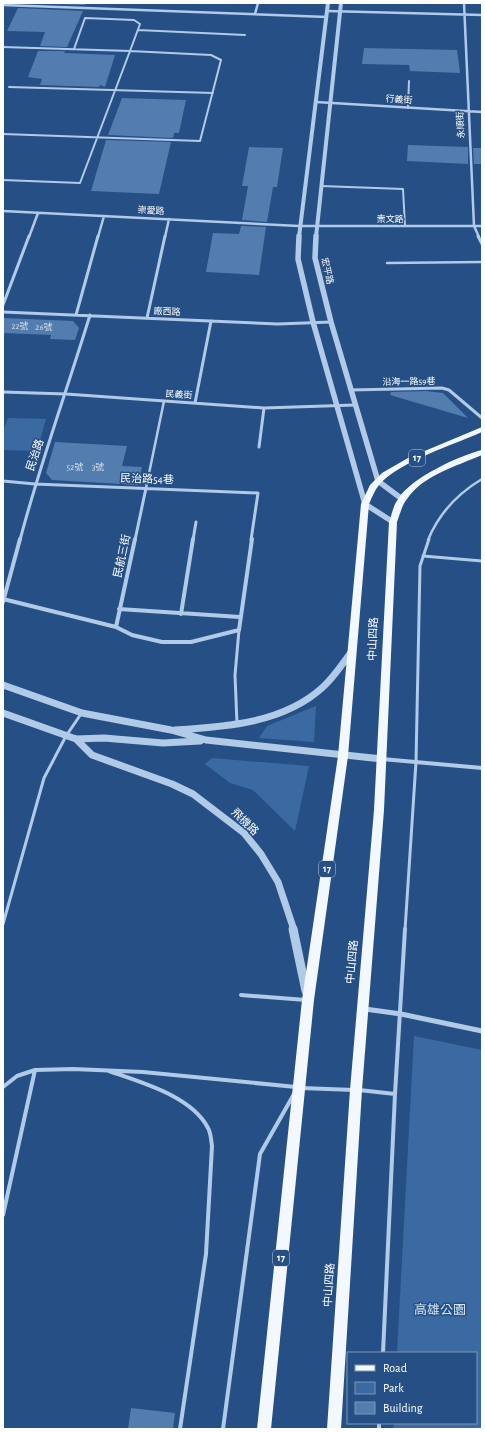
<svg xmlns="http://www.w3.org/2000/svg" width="485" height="1432" font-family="'Alegreya Sans','Noto Sans TC',sans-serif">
<rect width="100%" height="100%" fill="#265085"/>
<path fill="#3b6aa2" d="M8 418 46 419 37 451 3 450V431Z
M316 706 314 742 259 738 267 726Z
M212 758 309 766 295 831 253 790 230 783 205 764Z
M414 1036 482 1050V1429H393L394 1423H476V1353H397Z"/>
<path fill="#537caf" d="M23 3H86L85 5Z
M18 8 83 11 67 47 40 46 45 32 7 31Z
M364 48 457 50 460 73 410 71 409 65 362 64Z
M38 51H65L64 53 115 55 105 87 100 85 99 87 40 85 42 79 28 77Z
M122 98 186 100 179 133H174L173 138 108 135Z
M106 140 171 142 159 194 91 191Z
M408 145 468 147V164L407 161Z
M249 147 283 148 277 187H273L267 222 242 220 248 186H242Z
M473 148H482V164H474Z
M241 226 266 227 259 275 206 272 213 233 239 234Z
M3 318 73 321 79 328 75 340 50 339 51 335 3 333Z
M391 392 426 391 443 393 468 418 390 395Z
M55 442 127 446 122 466 142 467 138 485 52 480 46 473Z
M131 1408 175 1413 173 1429H128Z"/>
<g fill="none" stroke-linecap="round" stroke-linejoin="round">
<path stroke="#b1cae8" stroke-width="2" d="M138 30 245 35
M3 47 130 51 80 183 3 180
M9 87 213 93
M408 108 409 81
M3 134 200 141 221 60 211 55 130 51 140 24 134 20 85 18 74 49
M321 186 403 189 405 226"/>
<path stroke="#b1cae8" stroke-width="2.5" d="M387 263 482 262
M146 488 164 401
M428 540C439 513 457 494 482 479"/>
<path stroke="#b1cae8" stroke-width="3" d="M423 556 482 561
M237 724 235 675 239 630
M3 924 44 778 66 736 81 714
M405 930 416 762 420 566 429 539"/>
<path stroke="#b1cae8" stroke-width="4" d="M241 995 306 1000
M109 1071C140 1082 192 1096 208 1128 211 1133 211 1140 212 1146L206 1254 180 1429
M3 1087 17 1076 35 1070 73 1069 143 1072 296 1087
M301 1088 354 1090
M359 1090 395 1094
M3 1215 35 1070
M383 1353 395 1094 405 929
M379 1423V1429
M223 1429 260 1154 294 1094"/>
<path stroke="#b1cae8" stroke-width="2.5" d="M464 3 474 226 479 237
M3 5 327 17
M327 11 482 15
M255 14 258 3
M316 102 482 112
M3 211 299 226H482
M29 237 38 213
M98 237 104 216
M165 237 169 219"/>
<path stroke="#b1cae8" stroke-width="3" d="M478 236 482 244
M3 305 29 236
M3 312 278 324 331 322
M76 315 98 236
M147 318 165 236
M350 390 442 388 449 390 482 418
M3 392 66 394 264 408 355 405
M195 403 211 321
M259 447 264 408
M3 481 35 484 258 493 251 540
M20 540C40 464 67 390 90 315
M135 540 146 488
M193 540 196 522"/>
<path stroke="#b1cae8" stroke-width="4" d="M3 599 116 627 132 635 162 642H191L239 630 252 539
M3 602 20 539
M119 609 240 617
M181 614 193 539
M116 627 135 539
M382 759 482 768"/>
<path stroke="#b1cae8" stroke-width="5" d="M365 1009 401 1014 482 1031"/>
<path stroke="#b1cae8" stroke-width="4" d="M299 237 328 3
M316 237 341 3"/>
<path stroke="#b1cae8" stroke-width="5.5" d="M299 236 298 259 313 322 365 504 393 522
M316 236 315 258 331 322 378 481 402 499"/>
<path stroke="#b1cae8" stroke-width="7" d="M3 685 82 713 171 730 206 740 382 759
M3 713 76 739 104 738 163 743 200 741
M175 730C226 727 284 723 323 687 334 677 343 663 352 651
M76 739 92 755 172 784 193 794 244 833 261 854 278 882 294 930"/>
<path stroke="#b1cae8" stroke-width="9" d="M293 929 306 991"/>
<path fill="#f3f7fe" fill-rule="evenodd" d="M482 427V432C453 445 400 461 379 485 375 490 372 497 369 504L348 756 314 1000 271 1429H257L302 1000 338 756 361 504 370 485 382 473 408 458Z
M482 450V455C457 466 423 475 407 499 402 505 400 514 397 522L384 810 362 1090 341 1429H327L350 1090 374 810 389 522C392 514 393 506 398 499 411 478 458 456 482 450Z"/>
</g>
<g text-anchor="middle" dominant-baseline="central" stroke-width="3" stroke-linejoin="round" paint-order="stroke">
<g font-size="9" fill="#fff" stroke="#265085">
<text transform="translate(399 100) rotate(4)">行義街</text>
<text transform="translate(461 125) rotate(-93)">永順街</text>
<text transform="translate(151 211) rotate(3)">崇愛路</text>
<text x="390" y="219">崇文路</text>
<text transform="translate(327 271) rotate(77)">宏平路</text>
<text transform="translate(167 312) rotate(2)">廠西路</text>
<text transform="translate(409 382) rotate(-1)">沿海一路59巷</text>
<text transform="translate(179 395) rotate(4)">民義街</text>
</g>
<g font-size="9" fill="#d4deeb">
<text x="20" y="326">22號</text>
<text x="44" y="327">26號</text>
<text x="75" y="467">52號</text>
<text x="98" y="467">3號</text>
</g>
<g fill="#265085" stroke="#becada" stroke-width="1">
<rect x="409" y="450" width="16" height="16" rx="3"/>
<rect x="319" y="861" width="16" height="16" rx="3"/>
<rect x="273" y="1250" width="16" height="16" rx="3"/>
</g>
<g font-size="10" font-weight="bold" fill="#fff">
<text x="417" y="458">17</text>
<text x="327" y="869">17</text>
<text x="281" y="1258">17</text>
</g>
<g font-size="11" fill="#fff" stroke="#265085">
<text transform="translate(35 455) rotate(-71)">民治路</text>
<text transform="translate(147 479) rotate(2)">民治路54巷</text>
<text transform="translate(122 556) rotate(-78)">民航三街</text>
<text transform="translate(373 639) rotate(-88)">中山四路</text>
<text transform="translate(245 822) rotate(44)">飛機路</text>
<text transform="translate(352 962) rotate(-85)">中山四路</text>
<text transform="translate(329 1285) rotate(-86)">中山四路</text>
</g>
<g font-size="13" fill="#d4e4f6" stroke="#265085">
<text x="440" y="1310">高雄公園</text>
</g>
</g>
<rect width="485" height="1432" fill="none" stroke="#ffffff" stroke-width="8"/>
<rect x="347" y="1352" width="130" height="72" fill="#265085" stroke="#7d96b6"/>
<rect x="355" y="1365" width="20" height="6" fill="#f3f7fe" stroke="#7d96b6"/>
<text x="383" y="1372" font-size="12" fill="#ffffff">Road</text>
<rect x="355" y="1382" width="20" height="12" fill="#3b6aa2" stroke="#7d96b6"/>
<text x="383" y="1392" font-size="12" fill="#ffffff">Park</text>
<rect x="355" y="1402" width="20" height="12" fill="#537caf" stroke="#7d96b6"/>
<text x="383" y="1412" font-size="12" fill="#ffffff">Building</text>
</svg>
